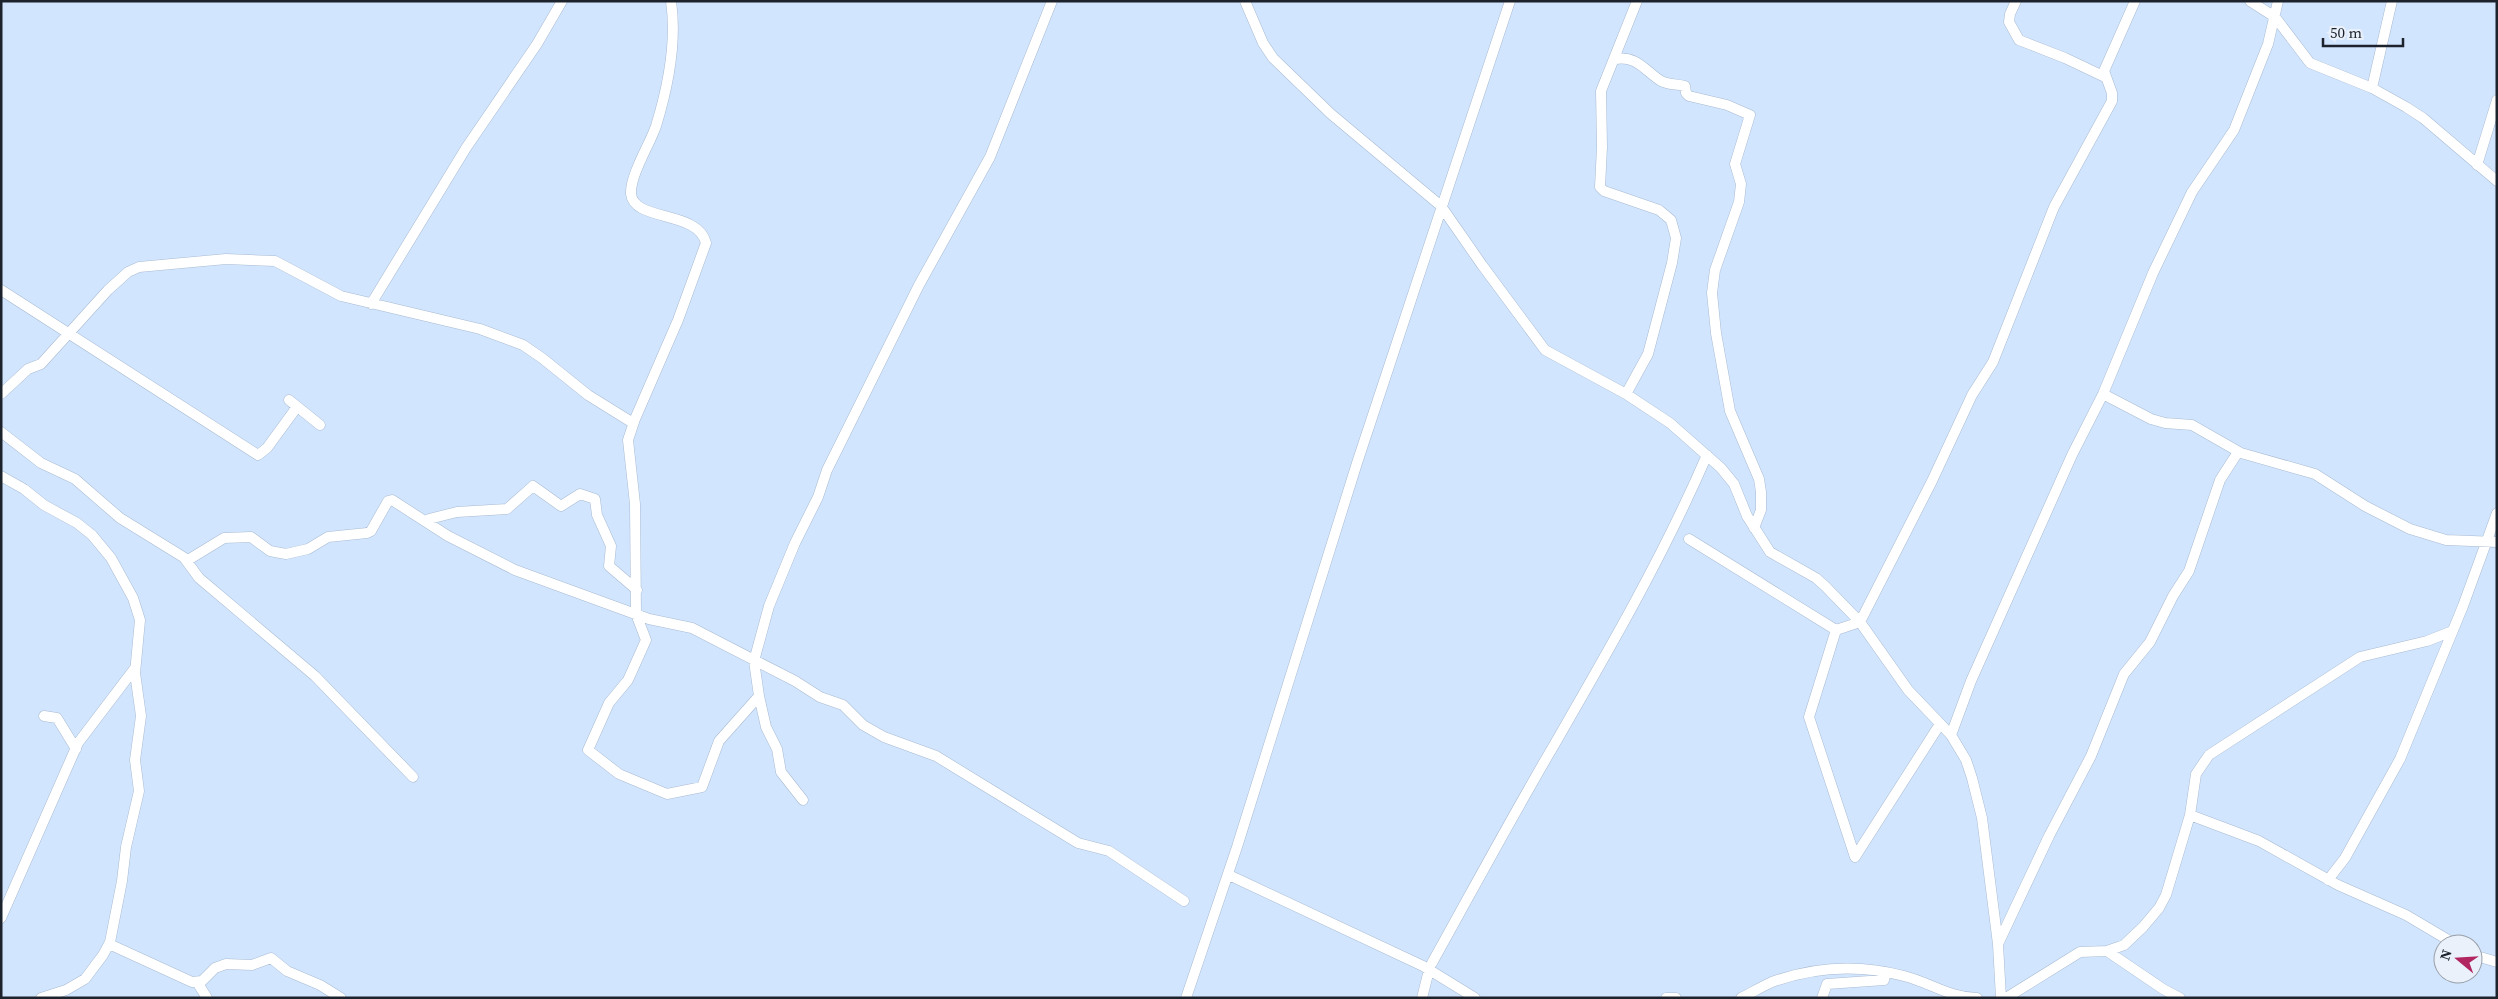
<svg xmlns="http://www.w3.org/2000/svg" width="2498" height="999" font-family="'Source Serif 4',serif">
<rect width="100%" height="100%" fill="#d2e5fe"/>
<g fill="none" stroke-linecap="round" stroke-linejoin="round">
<defs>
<path id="street" d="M671 1C677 42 668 87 656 126 650 144 630 175 631 194 634 222 698 210 706 243L678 320 635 419 628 440 635 504 636 614 646 640 628 680 609 703 588 750 619 774 667 794 702 787 719 741 759 696 766 727 777 749 781 772 803 800
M1245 1 1263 43 1273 58 1331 114 1441 206 1482 265 1545 350 1626 394 1670 423 1721 468 1734 484 1747 516 1770 552 1816 578 1825 586 1860 622 1908 690 1951 735 1966 760 1972 778 1982 818 1998 944 2001 998
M2016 1 2010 14 2009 22 2019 40 2065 58 2105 77
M2250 1 2275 17 2310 63 2372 88 2406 107 2423 118 2497 181
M1615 59C1637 55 1645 71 1661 81 1669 85 1677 84 1685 86L1686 93 1689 96 1727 105 1750 115 1735 164 1741 184 1739 202 1715 270 1712 293 1716 333 1730 411 1759 479 1761 492V510L1754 528
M2372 88 2392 1
M2477 165 2497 100
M1 290 258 455 267 448 294 411 295 405 289 400 320 425
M371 304 466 148 537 44 562 1
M1 394 28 369 41 364 108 290 128 272 139 267 226 259 275 261 341 296 480 329 523 345 542 358 588 395 633 423
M1626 394 1648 354 1672 263 1676 238 1671 220 1659 210 1604 191 1600 187 1602 147 1601 91 1637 1
M2103 394 2151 419 2165 423 2192 425 2241 453 2315 474 2365 506 2410 529 2446 540 2497 542
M1 432 41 463 75 479 120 518 188 560 224 538 251 537 270 551 286 554 308 549 328 537 367 533 371 531 388 501 392 500 448 536 515 570 649 619 692 628 795 681 820 697 843 705 863 725 884 737 936 756 1078 843 1109 851 1184 901
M1 476 24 489 44 505 77 523 92 535 111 558 133 598 140 620 135 673 141 716 135 760 139 791 126 847 122 881 110 942 103 955 85 979 66 990 41 998
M429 519 457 512 507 509 533 486 561 506 580 494 595 499 597 515 611 546 609 566 637 590
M1689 539 1836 630
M185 559 199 578 315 676 413 777
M759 696 754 661 769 606 795 543 818 497 827 470 919 285 990 157 1052 1
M44 716 57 718 76 749
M1951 735 1971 681 2072 455 2103 394 2153 273 2192 192 2234 130 2268 44 2278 1
M2190 815 2259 841 2338 885 2406 915 2455 944
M1855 857 1809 717 1836 630 1860 622 1932 481 1972 395 1993 362 2054 207 2112 101V93L2104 71 2135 1
M1855 857 1940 724
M1231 876 1423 966 1475 998
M2328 880 2345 858 2400 759 2463 606 2497 513
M1 918 78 743 135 668
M109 944 192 982 202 981 215 968 226 964 252 965 271 958 287 971 320 985 341 998
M1998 944 2049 836 2091 756 2124 674 2150 642 2173 596 2189 571 2220 480 2238 452
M2107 951 2163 989 2180 998
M2473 955 2497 962
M1432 963C1471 893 1509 822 1550 752 1606 655 1662 559 1707 455
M197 982 207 998
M1186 998 1237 847 1357 463 1510 1
M1422 998 1429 970
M1666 998H1676
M1741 998C1751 993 1761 987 1772 982 1816 966 1859 964 1904 976 1931 983 1948 997 1977 998
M1822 998 1827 984 1884 980 1886 972
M2006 998 2080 952 2107 951 2124 945 2143 927 2159 908 2166 895 2190 815 2196 774 2209 755 2360 657 2427 641 2450 632"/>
</defs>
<use href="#street" stroke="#a8bbd2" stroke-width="11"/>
<use href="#street" stroke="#fff" stroke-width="10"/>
</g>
<rect width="2498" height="999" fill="none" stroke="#1c232c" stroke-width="5"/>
<g transform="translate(2458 959) rotate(288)"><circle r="24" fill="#eaf1fb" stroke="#989fa8"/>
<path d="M0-4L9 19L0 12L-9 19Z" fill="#b12560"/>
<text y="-8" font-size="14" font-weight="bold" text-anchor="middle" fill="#1c232c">N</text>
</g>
<path d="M2323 38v8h80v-8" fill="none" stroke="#1c232c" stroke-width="2.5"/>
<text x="2330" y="38" font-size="15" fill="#1c232c" stroke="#eaf1fb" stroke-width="4" paint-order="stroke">50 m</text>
</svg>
